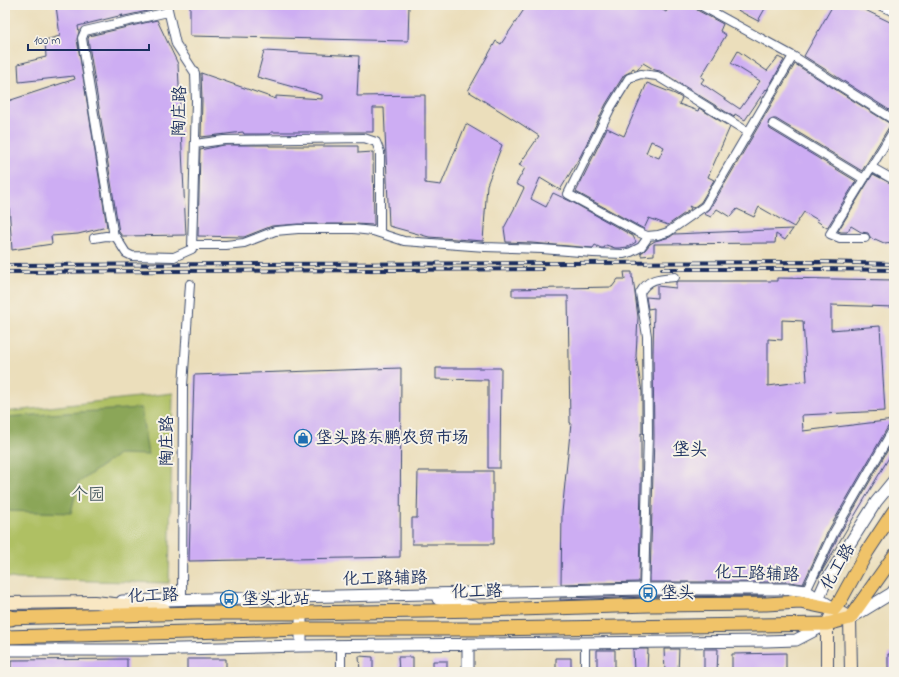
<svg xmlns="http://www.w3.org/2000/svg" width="899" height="677" font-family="'Indie Flower','LXGW WenKai TC',sans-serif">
<rect width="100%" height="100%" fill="#f7f3e8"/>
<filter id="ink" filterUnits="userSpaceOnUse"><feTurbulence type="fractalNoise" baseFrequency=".025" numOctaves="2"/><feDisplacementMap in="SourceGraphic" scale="8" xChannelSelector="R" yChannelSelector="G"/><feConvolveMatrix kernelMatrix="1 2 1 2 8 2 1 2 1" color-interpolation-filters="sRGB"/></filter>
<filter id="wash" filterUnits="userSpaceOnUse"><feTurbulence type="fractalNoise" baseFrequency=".012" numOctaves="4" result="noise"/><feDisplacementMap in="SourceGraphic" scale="16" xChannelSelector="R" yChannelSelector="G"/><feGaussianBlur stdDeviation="0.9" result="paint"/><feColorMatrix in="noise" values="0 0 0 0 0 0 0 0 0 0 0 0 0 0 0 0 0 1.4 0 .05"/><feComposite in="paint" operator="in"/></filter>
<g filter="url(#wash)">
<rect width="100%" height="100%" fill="#ebdebb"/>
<path fill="#afc063" stroke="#657860" d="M173 393 169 583 17 579 5 577V412Z"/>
<path fill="#8ba659" stroke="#536a5c" d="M141 408 148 455 119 454 78 483 71 513 5 511V417Z"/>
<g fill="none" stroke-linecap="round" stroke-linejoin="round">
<path stroke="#7cb4ec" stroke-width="9" d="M5 7 6 5"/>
</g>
<g id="blocks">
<path fill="#cdadf3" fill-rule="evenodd" d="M61 5H149L152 10 120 17 123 15 78 26 79 32 77 39 107 227 78 234 51 236 52 244 12 250 5 147V102L75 79 74 76 19 82 18 64 46 57 45 40 60 36 56 6Z
M190 5H409L408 41 190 36Z
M527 5H655L666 12 671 5H694L697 10 723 24 720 31 726 35 701 77 704 79 701 83 740 109 760 81 731 63 738 51 767 71 778 57 784 60 767 90 766 89 745 120 735 114 734 117 660 71 655 70 643 63 638 69 636 70 633 68 630 72 624 75 606 104 581 155 560 190 540 178 531 199 546 207 553 193 572 202 633 236 636 242 628 247 619 248H615L606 245 604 248H601L595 245 593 248 531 243 506 242 504 228 514 209 524 188 516 184 525 168 519 165 539 136 521 124 468 91 496 41 501 44Z
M728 5H767L758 21Z
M833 5H855L894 24V113L804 56Z
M157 20 178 64 186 235 122 236 119 232 88 39 89 36Z
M264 51 359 56 357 96 425 95V183L441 185 466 124 502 145 487 185 483 241 429 237 389 226 384 108H373V132H271L269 134H244L243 132 201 137 202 101 201 73 276 99V96L322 99V95L257 77Z
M795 64 892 125 889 127 862 171 776 119H773L769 121 768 124 770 129 856 181 827 228 817 221 818 220 804 212 794 227 759 207 754 217 737 209 730 217 717 209 711 217 704 214 710 209Z
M647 83 675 94 682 98 679 104 698 111 699 108 730 127 708 177 714 180 701 202 693 208 689 206 691 209 668 225 649 218 644 229 576 192 607 128 624 136ZM651 141 664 147 659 158 646 153Z
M224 145H269V146H358V153L373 152 374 225 354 224H298L272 226 244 237 198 236 200 150Z
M873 174 894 185V242L884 243 875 239 874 240 870 237 868 233 861 232 851 226 847 232H841L838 231Z
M793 229 785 240 776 234 775 243 654 244V255L641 256V253L645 250 650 244 655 241 670 237 674 234Z
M624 272H632V278H633L638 317 636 356 642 392V434L641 433V483L639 582 561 584 562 513 571 423H570L568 296H512V289L612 287 618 279H625Z
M777 278 894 280V307L831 305V330L880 326 885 411 802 415 803 431 894 420V423H892L889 425 828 531 803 584 790 582H650L654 436 653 353 654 308 648 309 646 297 657 298V286L676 288V282L679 281H777ZM782 320 803 321 807 381 768 386V339L782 340Z
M401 368 400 557 189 561 194 375Z
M436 368H501L500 468H488V380L436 379Z
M894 439V449L818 578 838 537Z
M418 471H493V518H494V544H412V518H417Z
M644 596H766L649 597 560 600V598Z
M633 649H648L647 672H634Z
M664 649H679L678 672H665Z
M704 649H718L717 672H704Z
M597 650H615V672H597Z
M786 653V672H732V654Z
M888 654H894V672H888Z
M359 656 373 657V672H360Z
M398 657H413V672H399Z
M556 658H571V672H556Z
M127 659V672H11V660Z
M187 659H226V672H187Z
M433 661H447V672H433Z"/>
</g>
</g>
<g filter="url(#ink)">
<use href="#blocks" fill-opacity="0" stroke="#3a496c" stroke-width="1"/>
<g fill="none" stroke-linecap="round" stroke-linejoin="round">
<defs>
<path id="minor" d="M700 5 793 56 894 120
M879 5 894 12
M773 124 864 179
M748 132 657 76 641 74 629 78 611 107 568 194 638 232 647 236 658 235 668 232 705 206 793 56
M195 144 224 140 364 138 376 142 380 152V233
M871 167 894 180
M114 237 86 65 82 38 85 31 168 12
M94 238 106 236 116 237 126 253 132 256 174 257 192 249 196 101 195 73 176 44 167 5
M865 238H840L830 234 894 130
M193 245H226L244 243 275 231 298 229H354L373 231 404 241 485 247 542 249 593 253 624 254 631 252 641 247 646 240 647 236
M644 589 648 434 647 336 640 293C648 278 660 278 675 277
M806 591 833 534 894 428
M182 599 183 386 190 284
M585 643V672
M341 646V672"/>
<path id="tertiary" d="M438 599 474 607
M818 599 826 581 876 502 894 480
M122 601 644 589H790L806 591 832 607
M851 618 892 593 894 590
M468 644V672
M301 646V613L302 597
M5 650H141L301 646 766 641 796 640 827 624"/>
<path id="secondary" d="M5 603 94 602 164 609
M827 672V624L834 609 850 618 851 672"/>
<path id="primary" d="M5 618 197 613H301L484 610 649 605 766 604 800 602 834 609 840 601 867 552 894 511
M5 637 301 629H478L827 624 850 618 894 556"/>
<path id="motorway" d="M5 617 11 618"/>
</defs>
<use href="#minor" stroke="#3a496c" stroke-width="10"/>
<use href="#tertiary" stroke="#3a496c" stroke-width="13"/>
<use href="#secondary" stroke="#3a496c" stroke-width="14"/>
<use href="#primary" stroke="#3a496c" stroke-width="15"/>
<use href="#motorway" stroke="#3a496c" stroke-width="17"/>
<use href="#minor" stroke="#fff" stroke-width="8"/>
<use href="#tertiary" stroke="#fff" stroke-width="11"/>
<use href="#secondary" stroke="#f9e7c3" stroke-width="12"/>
<use href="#primary" stroke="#f0c369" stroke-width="13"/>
<use href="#motorway" stroke="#f0c369" stroke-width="15"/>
<defs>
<path id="rail" d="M5 265 822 262 894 264
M662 269H822L894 270
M5 272 542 269"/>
</defs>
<use href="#rail" stroke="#1b2f5e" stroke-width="4"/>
<use href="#rail" stroke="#f7f3e8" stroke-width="2.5" stroke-dasharray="8" stroke-linecap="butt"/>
</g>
</g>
<defs>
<symbol id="shop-ring" viewBox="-11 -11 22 22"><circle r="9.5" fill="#f7f3e8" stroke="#1f6fb2" stroke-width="1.5"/><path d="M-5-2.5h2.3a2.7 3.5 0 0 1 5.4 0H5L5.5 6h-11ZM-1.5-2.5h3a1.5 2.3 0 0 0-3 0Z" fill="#1f6fb2"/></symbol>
<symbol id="bus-ring" viewBox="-11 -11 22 22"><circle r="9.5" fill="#f7f3e8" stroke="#1f6fb2" stroke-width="1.5"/><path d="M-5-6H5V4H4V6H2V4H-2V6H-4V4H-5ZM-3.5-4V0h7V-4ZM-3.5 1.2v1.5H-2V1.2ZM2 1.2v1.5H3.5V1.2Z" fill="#1f6fb2"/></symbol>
</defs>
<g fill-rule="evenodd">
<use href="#shop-ring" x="293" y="428" width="20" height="20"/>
<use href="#bus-ring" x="638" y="583" width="20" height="20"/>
<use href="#bus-ring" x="219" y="589" width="20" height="20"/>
</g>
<g text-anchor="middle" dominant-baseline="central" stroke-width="4" stroke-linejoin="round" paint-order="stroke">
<g font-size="17" fill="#1b2f5e" stroke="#f7f3e8">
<text transform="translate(180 111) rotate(-89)">陶庄路</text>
<text transform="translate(167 441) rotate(-90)">陶庄路</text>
<text transform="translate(838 567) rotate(-60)">化工路</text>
<text transform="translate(757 574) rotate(2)">化工路辅路</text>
<text transform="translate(385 579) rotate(-1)">化工路辅路</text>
<text transform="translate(477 592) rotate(-1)">化工路</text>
<text transform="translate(153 596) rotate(-2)">化工路</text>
</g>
<g font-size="17" fill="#1b2f5e" stroke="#f7f3e8" text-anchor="start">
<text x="316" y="438">垡头路东鹏农贸市场</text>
<text x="661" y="593">垡头</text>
<text x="242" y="599">垡头北站</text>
</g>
<g font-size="17" fill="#475a60" stroke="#f7f3e8">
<text x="88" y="495">个园</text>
</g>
<g font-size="18" fill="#1b2f5e" stroke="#f7f3e8">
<text x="690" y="451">垡头</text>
</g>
</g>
<rect width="899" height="677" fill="none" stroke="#f7f3e8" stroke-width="20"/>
<path d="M28 44v6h121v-6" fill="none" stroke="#1b2f5e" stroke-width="2"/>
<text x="34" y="44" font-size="12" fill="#1b2f5e" stroke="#f7f3e8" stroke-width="3" paint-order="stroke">100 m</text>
</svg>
